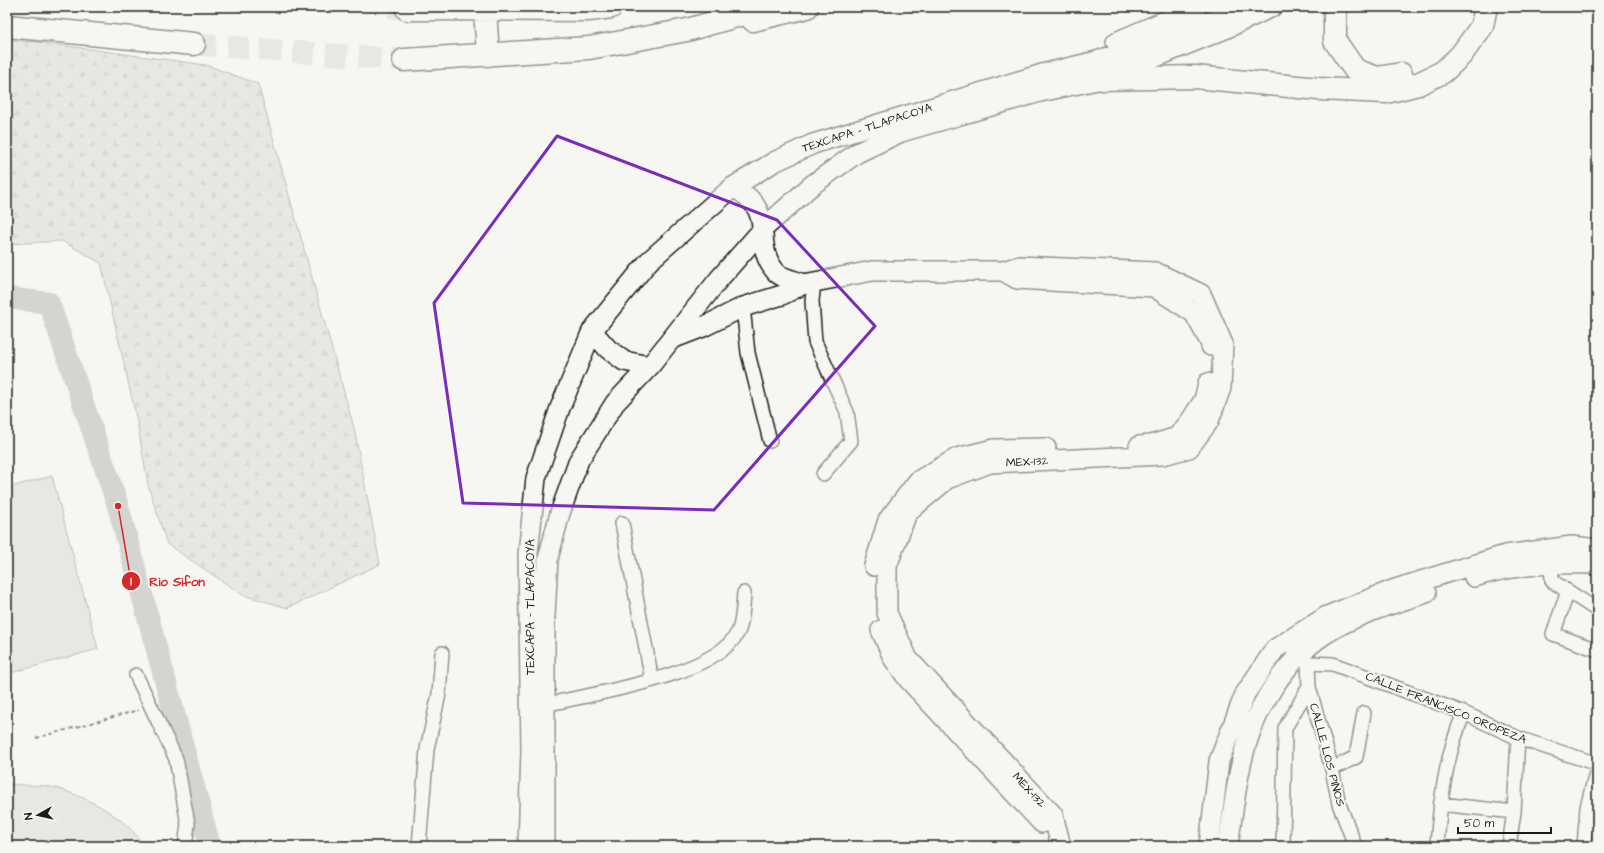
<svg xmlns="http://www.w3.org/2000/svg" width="1604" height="853" font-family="'Architects Daughter',sans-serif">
<defs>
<pattern id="forest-firs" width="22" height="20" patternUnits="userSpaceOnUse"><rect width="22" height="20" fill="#d6d6d2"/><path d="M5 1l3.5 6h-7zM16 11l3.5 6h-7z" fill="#b7b7b4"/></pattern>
</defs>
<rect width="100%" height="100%" fill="#f6f6f2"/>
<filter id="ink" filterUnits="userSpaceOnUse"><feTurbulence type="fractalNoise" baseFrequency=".025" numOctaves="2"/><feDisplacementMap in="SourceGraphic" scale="8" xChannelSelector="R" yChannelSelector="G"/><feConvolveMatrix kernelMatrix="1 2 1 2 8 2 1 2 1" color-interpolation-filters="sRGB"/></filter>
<g filter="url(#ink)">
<path fill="#d6d6d2" stroke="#797977" d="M52 476 98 649 7 674V488Z
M10 784C26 786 45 784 59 789 91 799 127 818 144 846H7V785Z"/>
<path fill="url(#forest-firs)" stroke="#797977" d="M7 40 37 42 206 65 258 84 354 428 380 564 288 608 243 595 167 544 148 485 137 421 101 263 62 241 7 244Z"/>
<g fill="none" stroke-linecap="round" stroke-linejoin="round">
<path stroke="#acaca9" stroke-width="22" d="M7 298 49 303 118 506 210 846"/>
<path stroke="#d5d5d2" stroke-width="22" stroke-dasharray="22 11" stroke-linecap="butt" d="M389 7 407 9
M194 44 404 60"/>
<defs>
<path id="minor" d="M814 282 812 301 815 342 847 412 851 441 823 474
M743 307 748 353 770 441
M622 523 652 680
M1551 563 1552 581 1597 610
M1568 591 1553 634 1597 650
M1294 652 1299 653 1308 663 1333 664 1464 713 1518 738 1597 764
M1308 663 1309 687 1332 769 1339 804 1353 840V846
M136 675 176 759 188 824 185 846
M544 705C591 694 716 676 738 632 743 622 743 604 744 593
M1332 769 1356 757 1364 713
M1440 804 1514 812
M419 846 427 749 439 694 442 653
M1283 846 1285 728 1309 687
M1437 846C1440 800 1446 755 1464 713
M1509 846 1514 812 1518 738
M1584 846 1587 807 1597 769"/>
<path id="secondary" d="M1116 42 1197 7
M733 187C780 212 750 243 776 272 781 278 797 281 804 284
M1003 271 1017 279 1154 287 1194 313 1210 342 1211 346
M592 331 608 349 624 361 650 366
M672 339 703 327 743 307 782 295 804 284 872 271H1003L1019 266 1155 272 1201 294 1223 344 1221 388 1209 421 1189 448 1163 455 990 463 947 479 907 513 887 566V613L908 659 1053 815 1061 846
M1139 446 1151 445 1177 437 1189 423 1204 400 1208 383
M874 566 888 520 918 481 957 458 994 449 1046 448
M1474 577C1513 564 1556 563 1597 564
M881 630 893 658 908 679 1042 823
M528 846 531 750 528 554 536 478 560 408 592 331 649 261 733 187 774 162 813 144 1042 74 1097 61 1217 19 1242 7
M545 846V616L548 559 560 513 579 460 615 403 650 366 719 279 763 229 812 185 857 153 901 132 1040 92 1102 79 1225 29 1272 7
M1209 846 1219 761 1245 694 1275 649 1327 616 1395 589 1505 555 1572 546 1597 549
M1228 846C1232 819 1235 791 1241 765 1252 711 1286 655 1335 628 1364 612 1395 603 1426 593"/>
<path id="motorway" d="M1335 7V41L1355 70 1377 78 1401 74
M407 9 589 10 611 7
M485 9 488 55
M753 20 807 7
M7 26 194 44
M404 60 589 48 687 30 768 7
M1102 79 1195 77 1319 89 1386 92 1418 84 1443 72 1461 55 1482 26 1486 7"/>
</defs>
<use href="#minor" stroke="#1c1c1c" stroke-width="16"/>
<use href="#secondary" stroke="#1c1c1c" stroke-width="22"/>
<use href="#motorway" stroke="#1c1c1c" stroke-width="25"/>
<path stroke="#1c1c1c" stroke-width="2" stroke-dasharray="4 3" stroke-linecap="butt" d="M36 738 139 710"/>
<use href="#minor" stroke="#f6f6f2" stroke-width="13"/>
<use href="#secondary" stroke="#f6f6f2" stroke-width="19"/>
<use href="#motorway" stroke="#f6f6f2" stroke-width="22"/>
</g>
</g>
<path d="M0 0H1604V853H0ZM557 136 777 220 875 326 714 510 463 503 434 303Z" fill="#f6f6f2" fill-opacity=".55" fill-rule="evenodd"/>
<path fill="none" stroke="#7b2cbf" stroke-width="3" stroke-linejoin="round" d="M557 136 777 220 875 326 714 510 463 503 434 303Z"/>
<g text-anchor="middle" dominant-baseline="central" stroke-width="4" stroke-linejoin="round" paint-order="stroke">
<g font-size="12" fill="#1c1c1c" stroke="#f6f6f2">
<text transform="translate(867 128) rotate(-18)">TEXCAPA - TLAPACOYA</text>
<text transform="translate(1027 462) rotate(-3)">MEX-132</text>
<text transform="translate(530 607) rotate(-90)">TEXCAPA - TLAPACOYA</text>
<text transform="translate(1446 708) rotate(22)">CALLE FRANCISCO OROPEZA</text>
<text transform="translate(1327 755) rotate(75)">CALLE LOS PINOS</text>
<text transform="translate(1029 790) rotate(47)">MEX-132</text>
</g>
</g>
<path fill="none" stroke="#d62828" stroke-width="1.5" d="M118 506L131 581"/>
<g fill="#d62828" stroke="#f6f6f2" stroke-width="1.5">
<circle cx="118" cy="506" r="4"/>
<circle cx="131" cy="581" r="10"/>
</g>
<g font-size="12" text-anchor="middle" font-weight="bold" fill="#fff">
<text x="131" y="585">1</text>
</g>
<g font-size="13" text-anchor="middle" font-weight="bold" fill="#d62828" stroke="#f6f6f2" stroke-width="4" stroke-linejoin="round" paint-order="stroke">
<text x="177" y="586">Rio Sifon</text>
</g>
<rect width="1604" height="853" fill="none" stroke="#f6f6f2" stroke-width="24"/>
<rect x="12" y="12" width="1580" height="829" fill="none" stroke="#1c1c1c" stroke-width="1.5" filter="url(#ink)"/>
<g transform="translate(38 815) rotate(262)" stroke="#f6f6f2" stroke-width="3" paint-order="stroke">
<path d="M0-3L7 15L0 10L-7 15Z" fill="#1c1c1c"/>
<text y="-6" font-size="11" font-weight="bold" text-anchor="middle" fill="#1c1c1c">N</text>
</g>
<path d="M1458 827v6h93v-6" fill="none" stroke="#1c1c1c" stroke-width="2"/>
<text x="1464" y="827" font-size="12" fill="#1c1c1c" stroke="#f6f6f2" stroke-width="3" paint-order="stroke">50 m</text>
</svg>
